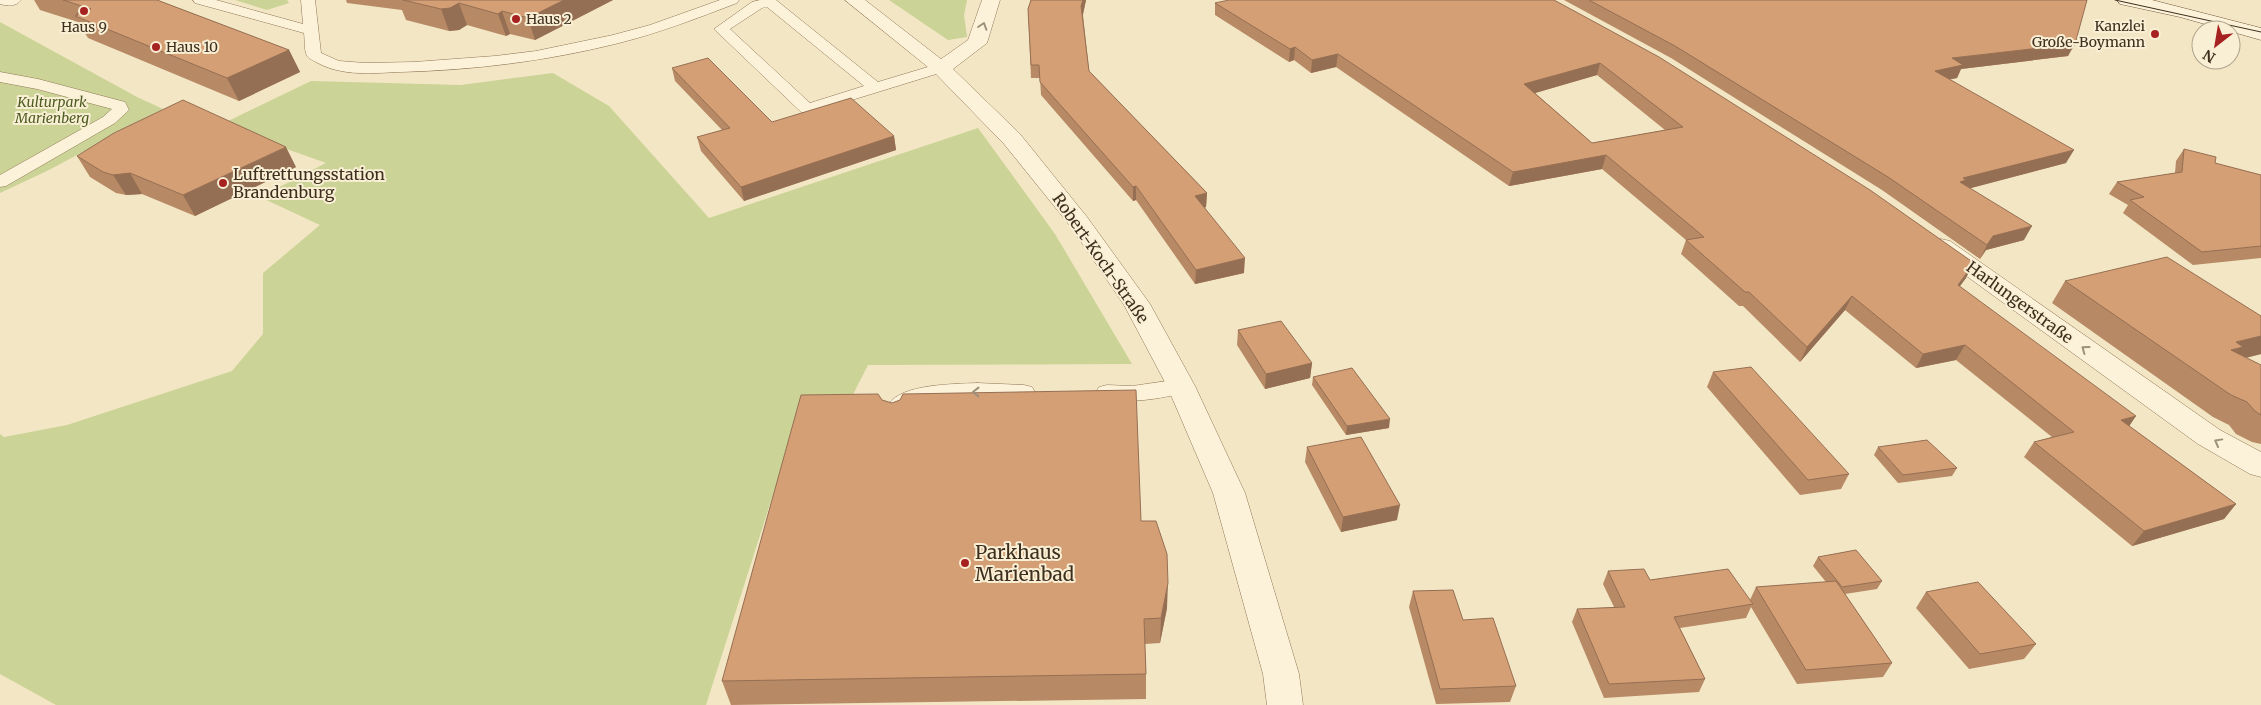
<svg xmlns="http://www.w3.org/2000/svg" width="2261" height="705" font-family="Merriweather,serif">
<rect width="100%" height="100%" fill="#f3e6c4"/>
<path fill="#cbd396" d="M235 0H287L289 3 267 10Z
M889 0H967L964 15 967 37 948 40Z
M0 22 137 97 163 109 49 170 0 193Z
M553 73 609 106 709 218 978 128 1055 234 1132 364 868 365 842 416H798L706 705H56L0 674V434L4 437 67 425 232 371 263 334V273L320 225 260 197 326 163 220 125 311 81 461 85Z"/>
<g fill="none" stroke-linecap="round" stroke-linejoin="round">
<defs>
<path id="lane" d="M0 0H21C16 7 7 6 0 4Z
M193 0H216L303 24 301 0H315L321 53 339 61 365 63 414 62 495 56 536 51 613 35 650 25 720 0H739L737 3C698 18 659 33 619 43 547 61 475 70 401 72 373 73 342 77 316 62 313 60 309 59 307 56 304 50 305 40 304 33L195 3Z
M760 0H776L878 82 941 63 946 65 949 68 946 71 813 112H801L714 29 752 2ZM767 7 864 86 810 103 730 29 762 8Z
M0 72 38 79 125 102 129 110 115 123 6 186 0 187V175L103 117 112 109 37 89 0 82Z
M1181 379 1189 381 1192 386 1189 391C1162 399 1126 405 1099 397L1096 392 1099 387 1107 385 1132 386Z
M977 383 1024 385 1032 387 1035 392 1032 397 1024 399C992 399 957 395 925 402 913 405 906 413 892 409L889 404C901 384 955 384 977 383Z"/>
<path id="street" d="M845 0H865L941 59 968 40 982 0H1000L987 43 953 69 1020 134 1087 217 1150 304 1195 386 1245 493 1299 674 1303 705H1267L1263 674 1213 493 1167 386 1124 305 1071 227 1004 144 934 72Z
M1941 239 1950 241 2220 430 2261 452V477L2250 474 2198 444 1932 251 1929 246 1932 241Z"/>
<path id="secondary" d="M2117 0H2152L2261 28V40L2180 17 2120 4Z"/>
</defs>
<use href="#lane" stroke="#907758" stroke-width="1"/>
<use href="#street" stroke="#907758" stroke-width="1"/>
<use href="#secondary" stroke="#72573b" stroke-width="1"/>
<use href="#lane" fill="#fcf2d9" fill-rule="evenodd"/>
<use href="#street" fill="#fcf2d9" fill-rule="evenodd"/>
<use href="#secondary" fill="#fcf2d9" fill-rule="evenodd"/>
<path stroke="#3e2e1d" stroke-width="1" d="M2115 0 2261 32"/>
</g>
<path fill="#b78965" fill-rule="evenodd" d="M34 0H157L289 50 300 72 239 101 88 38 78 22 40 10Z
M346 0H613L535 40 510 34 506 36 467 25 459 30 449 31 406 20 402 10 347 3Z
M1031 0H1086L1083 15 1089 71 1207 193 1206 207 1205 208 1244 273 1195 284 1136 200 1133 201 1041 95 1040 78H1031L1028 9Z
M1554 0 1966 278 1959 286 2129 426 2236 504 2224 519 2132 546 2024 457 2034 442 2052 437 1956 360 1916 368 1845 310 1800 362 1743 306H1739L1681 254 1686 240 1602 169 1509 186 1336 67 1311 73 1294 60 1289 62 1215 15V3ZM1597 75 1665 130 1592 143 1535 93Z
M1564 0H2087L2068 56 1961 69 1957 78 1949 79 2066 163 1970 188 2024 240 1986 250 1980 259 1882 190 1671 58Z
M672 68 772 122 894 136 896 150 744 201 701 151 697 137 722 130 675 81Z
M2184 149 2215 163 2261 175V258L2193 265 2123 213 2128 205 2109 194 2117 182 2175 173 2176 161Z
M77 156 296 167 195 216 142 194 126 195 116 193 90 177Z
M2065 281 2261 316V354L2246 358 2261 365V444L2252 442 2236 434 2229 425 2213 417 2052 303Z
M1238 330 1312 363 1310 378 1265 389 1237 345Z
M1713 372 1849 474 1841 489 1800 495 1707 387Z
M1313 377 1389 428 1346 435 1312 385Z
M882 400 1141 521 1167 608 1160 643 1145 644 1146 674V699L731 705 722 681Z
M1307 447 1397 520 1341 532 1305 462Z
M1878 447 1957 468 1952 476 1898 483 1874 455Z
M1818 557 1882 581 1877 589 1845 594 1892 663 1883 677 1797 684 1751 607 1746 618 1680 628 1705 679 1699 692 1604 698 1572 622 1577 609 1614 607 1603 584 1608 571 1650 580 1750 600 1756 587 1826 582 1813 566Z
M1413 591 1463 620 1516 686 1510 702 1436 704 1409 607Z
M1926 592 2036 644 2024 659 1969 669 1916 608Z"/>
<path fill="#956f53" d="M564 0H613L535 40 528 18Z
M1083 0H1086L1082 18 1081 6Z
M459 3 467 25 459 30 449 31 441 9Z
M502 11 510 34 506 36 498 14Z
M2075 44 2068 56 1961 69 1957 78 1929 84 1935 71 1952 58Z
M1295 47 1294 60 1289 62 1290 49Z
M289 50 300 72 239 101 227 78Z
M1338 54 1336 67 1311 73 1312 60Z
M1600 63 1597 75 1521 97 1524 84Z
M894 136 896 150 744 201 741 187Z
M286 147 296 167 195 216 183 195Z
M2074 150 2066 163 1960 191 1953 196 1963 178Z
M1606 155 1602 169 1509 186 1513 172Z
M130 173 142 194 126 195 113 175Z
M1136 186V200L1133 201V187Z
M1207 193 1206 207 1195 210V196Z
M2032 226 2024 240 1986 250 1980 259 1987 245 1993 236Z
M1245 258 1244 273 1195 284 1196 270Z
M1974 263 1966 278 1950 300 1958 285Z
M1852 296 1845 310 1800 362 1807 347Z
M2261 336V354L2232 361 2214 373 2236 342Z
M1965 345 1956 360 1916 368 1923 354Z
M1312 363 1310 378 1265 389 1266 374Z
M2136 416 2126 431 2121 420Z
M1390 419 1389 428 1346 435 1347 426Z
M2236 504 2224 519 2132 546 2144 531Z
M1400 505 1397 520 1341 532 1343 517Z
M1168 583 1167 608 1160 643 1161 618Z"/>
<path fill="#d59f76" stroke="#956f53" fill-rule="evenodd" d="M63 0H157L289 50 227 78 75 16 78 15 76 14 91 9Z
M403 0H564L528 18 502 11 498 14 459 3 450 8 441 9Z
M1031 0H1083L1081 6 1089 71 1207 193 1195 196 1245 258 1196 270 1136 186 1133 187 1040 82 1039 65H1031L1028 9Z
M1229 0H1554L1659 57 1870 190 1974 263 1958 285 2136 416 2121 420 2236 504 2144 531 2034 442 2074 432 1965 345 1923 354 1852 296 1807 347 1749 292H1745L1686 240 1704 237 1606 155 1513 172 1338 54 1312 60 1295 47 1290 49 1215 3ZM1600 63 1683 127 1592 143 1524 84Z
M1589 0H2087L2075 44 1952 58 1963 65 1935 71 2074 150 1963 178 1966 180 1960 182 2032 226 1993 236 1987 245 1888 177 1675 46Z
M708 58 772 122 851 98 894 136 741 187 697 137 730 128 672 68Z
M183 100 286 147 183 195 130 173 113 175 103 172 77 156 114 133Z
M2184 149 2216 157 2215 163 2261 175V246L2202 252 2130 200 2144 197 2117 182 2182 172Z
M2167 257 2261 316V336L2236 342 2243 347 2231 350 2261 365V415L2255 411 2247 402 2231 395 2065 281Z
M1281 321 1312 363 1266 374 1238 330Z
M1751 367 1849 474 1808 480 1713 372Z
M1352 368 1390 419 1347 426 1313 377Z
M1136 390 1141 521H1156L1167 554 1168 583 1161 618 1144 619 1146 674 722 681 801 395 878 394 882 400 892 403 900 400 903 394Z
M1361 437 1400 505 1343 517 1307 447Z
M1927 440 1957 468 1903 475 1878 447Z
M1856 550 1882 581 1842 587 1818 557Z
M1644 569 1650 580 1728 569 1753 604 1674 617 1705 679 1609 684 1577 609 1625 607 1608 571Z
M1836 581 1892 663 1806 670 1756 587Z
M1978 582 2036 644 1980 654 1926 592Z
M1453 590 1463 620 1493 618 1516 686 1440 689 1413 591Z"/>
<defs><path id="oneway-chevron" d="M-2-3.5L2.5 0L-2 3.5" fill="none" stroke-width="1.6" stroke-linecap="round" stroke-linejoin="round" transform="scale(1.25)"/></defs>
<g stroke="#9d907b">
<use href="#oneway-chevron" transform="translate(983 26) rotate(-72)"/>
<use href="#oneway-chevron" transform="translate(2085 349) rotate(-144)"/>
<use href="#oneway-chevron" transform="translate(976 392) rotate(-180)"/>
<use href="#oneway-chevron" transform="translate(2218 442) rotate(-151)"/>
</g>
<g fill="#a62221" stroke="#f9efd5" stroke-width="2">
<circle cx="84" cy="11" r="5"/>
<circle cx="516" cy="19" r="5"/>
<circle cx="2155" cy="34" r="5"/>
<circle cx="156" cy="47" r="5"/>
<circle cx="223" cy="183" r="5"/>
<circle cx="965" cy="563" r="5"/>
</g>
<g text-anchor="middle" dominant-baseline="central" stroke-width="4" stroke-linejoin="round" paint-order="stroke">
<g font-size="14" fill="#3e2e1d" stroke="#f9efd5" text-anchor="start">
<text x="526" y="19">Haus 2</text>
<text x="2145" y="26" text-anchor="end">Kanzlei<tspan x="2145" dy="16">Große-Boymann</tspan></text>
<text x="84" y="27" text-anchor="middle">Haus 9</text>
<text x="166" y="47">Haus 10</text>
</g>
<g font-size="14" font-style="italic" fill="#4d5d22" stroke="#f9efd5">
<text x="52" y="102">Kulturpark<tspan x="52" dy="16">Marienberg</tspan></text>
</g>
<g font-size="16" fill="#3e2e1d" stroke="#f9efd5" text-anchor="start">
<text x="233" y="174">Luftrettungsstation<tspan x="233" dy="18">Brandenburg</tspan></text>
</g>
<g font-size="16" fill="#3e2e1d" stroke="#f9efd5">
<text transform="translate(1101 258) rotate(55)">Robert-Koch-Straße</text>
<text transform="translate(2020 302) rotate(36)">Harlungerstraße</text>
</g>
<g font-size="19" fill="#3e2e1d" stroke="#f9efd5" text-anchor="start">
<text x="975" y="552">Parkhaus<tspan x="975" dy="22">Marienbad</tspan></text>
</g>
</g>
<g transform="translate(2216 45) rotate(211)"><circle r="24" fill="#f9efd5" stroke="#aea28b"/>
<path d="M0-4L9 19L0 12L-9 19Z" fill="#a62221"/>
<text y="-8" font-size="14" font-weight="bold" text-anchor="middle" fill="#3e2e1d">N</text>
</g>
</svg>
